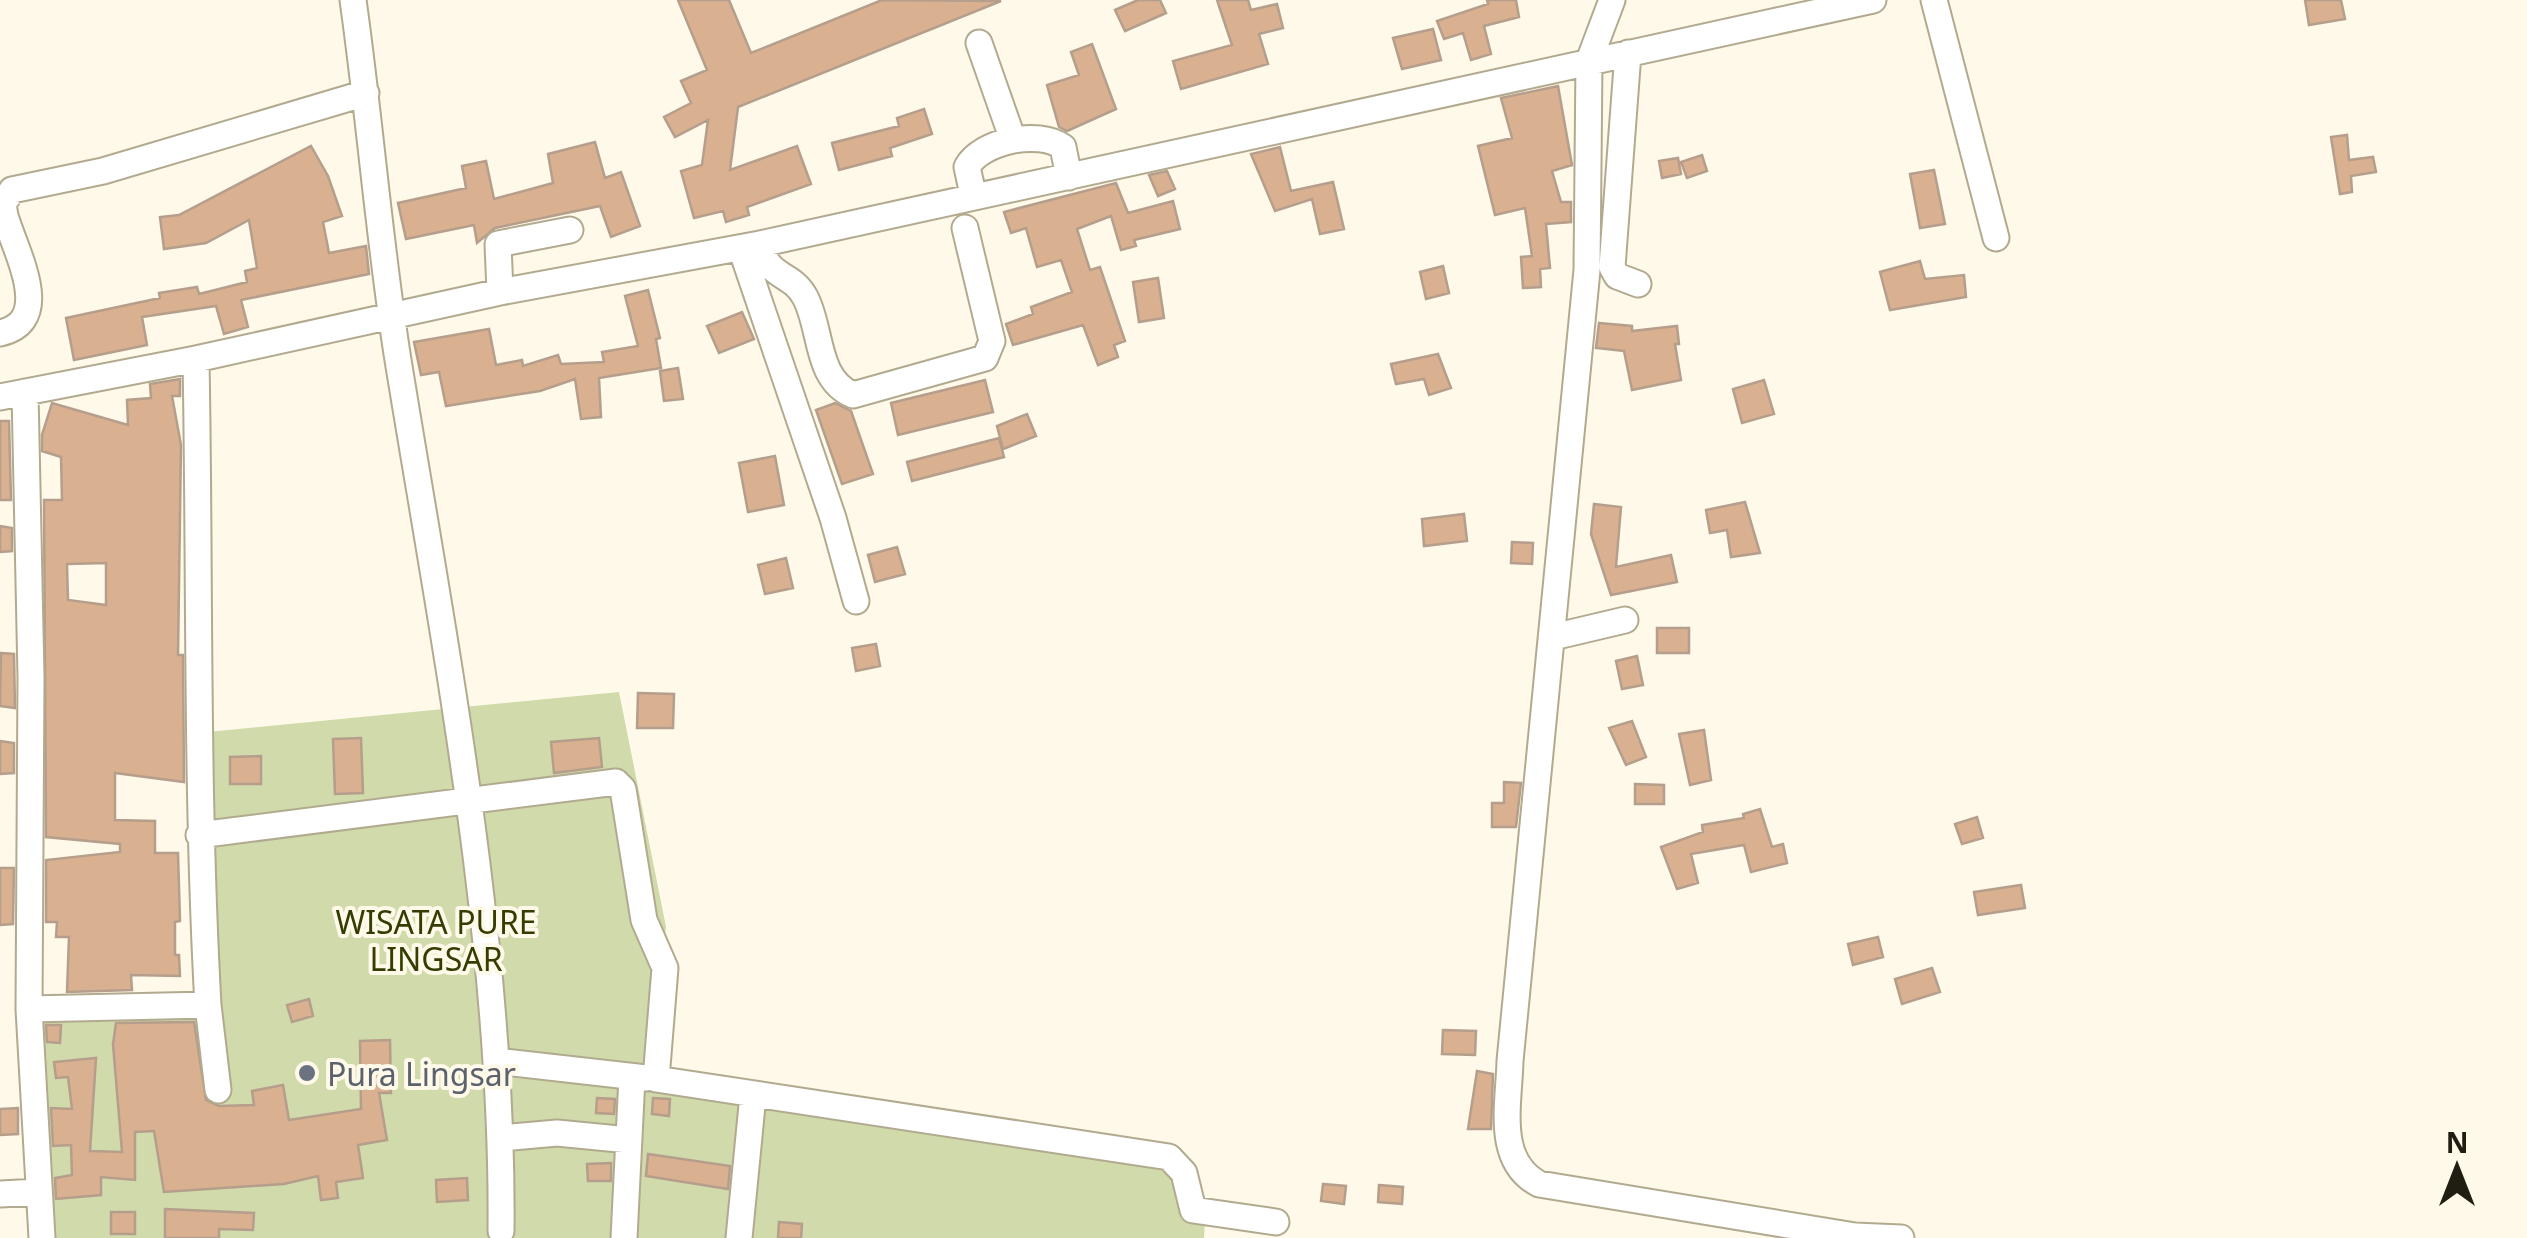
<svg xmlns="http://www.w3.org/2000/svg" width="2527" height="1238" font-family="'Noto Sans',sans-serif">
<rect width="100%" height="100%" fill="#fef9e8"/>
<path fill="#d0daaa" d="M619 692 666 927 644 1089 1156 1161 1205 1219 1204 1238H46L30 1017 211 999 208 732Z"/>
<path fill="#d9b190" stroke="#b59e8b" stroke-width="2.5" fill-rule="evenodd" d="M678 0H729L751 53 882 0 1001 1 738 107 730 170 797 146 811 184 747 207 749 215 726 222 723 211 694 218 681 171 702 165 708 120 675 137 664 117 691 103 681 81 707 70Z
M1138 0H1160L1166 13 1125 31 1115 10Z
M1217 0H1248L1251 10 1277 4 1283 28 1259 34 1268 64 1181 89 1173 61 1232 45Z
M1487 0H1516L1519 17 1484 26 1491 54 1471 60 1463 33 1444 39 1437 21 1488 4Z
M2305 0H2341L2345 19 2309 25Z
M1433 29 1441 60 1402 69 1393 38Z
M1092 44 1116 109 1067 131 1059 127 1047 85 1079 75 1071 52Z
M1558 86 1572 165 1552 171 1561 202H1571V222L1546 224 1550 268 1540 269 1541 287 1523 288 1521 257 1532 256 1525 208 1495 215 1478 146 1512 138 1501 98Z
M924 109 932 134 890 148 892 156 839 170 832 143 899 126 897 118Z
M2347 135 2349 160 2373 157 2376 172 2351 176 2352 192 2340 194 2331 137Z
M595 142 605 178 621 172 640 226 611 237 600 206 495 228 477 243 474 225 406 239 398 203 466 188 462 166 486 161 494 199 553 183 548 154Z
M311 146 328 176 342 216 323 222 329 253 366 246 369 274 241 300 248 327 224 334 216 306 142 317 147 345 74 360 66 318 160 298 159 293 197 287 199 294 247 282 245 271 257 268 249 220 206 243 164 249 160 217 179 215Z
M1280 147 1291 191 1333 182 1344 229 1320 234 1312 199 1275 211 1251 154Z
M1702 155 1707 171 1687 178 1681 162Z
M1678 158 1681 174 1662 178 1659 161Z
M1934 170 1945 224 1920 228 1910 174Z
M1167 171 1175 189 1158 196 1149 175Z
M1116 183 1128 213 1173 201 1180 229 1134 240 1136 246 1121 250 1111 216 1077 229 1090 270 1100 267 1125 341 1114 345 1118 357 1098 365 1083 325 1013 345 1006 324 1033 314 1031 307 1072 292 1061 260 1037 267 1026 228 1011 233 1004 212Z
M1920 261 1925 279 1964 275 1966 297 1890 310 1880 272Z
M1443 266 1449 293 1426 299 1420 272Z
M1158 278 1164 318 1139 322 1133 282Z
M648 290 660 338 656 339 661 368 599 378 601 417 581 419 575 379 540 391 446 406 439 372 421 375 414 342 489 329 496 365 522 360 523 366 558 355 561 364 604 362 602 352 638 346 625 296Z
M742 312 754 339 719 353 707 326Z
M1599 323 1632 326V331L1677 326 1679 344H1675L1681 380 1632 390 1624 351 1596 348Z
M1438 354 1451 388 1429 395 1424 379 1396 384 1391 364Z
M678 368 683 399 664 401 660 371Z
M180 379V396H172L181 445 178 655H183L184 782 115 773V820L155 821V853H178L180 921 175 922V955H179L180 976 131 975 132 990 67 992 69 937H56L57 922H46V860L120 852V844L46 837 44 500H62L61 457 42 451V435L52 403 128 425 127 400 151 398 150 384ZM106 563V605L68 600 67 564Z
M985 380 993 412 898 435 891 403Z
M1764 380 1774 414 1742 423 1733 389Z
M835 403 851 411 873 474 842 484 816 410Z
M1027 414 1036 436 1003 449 997 426Z
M0 421H9L11 500H0Z
M999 438 1004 457 912 481 907 462Z
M775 456 784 505 748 512 739 463Z
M1745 502 1760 553 1731 557 1727 530 1710 533 1706 510Z
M1594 504 1621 507 1616 567 1671 555 1677 582 1611 595 1591 534Z
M1464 514 1467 541 1424 546 1422 519Z
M0 526 12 528V551L0 552Z
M1512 542 1533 543 1532 564 1511 563Z
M897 547 905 574 875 582 868 555Z
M786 558 793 588 765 594 758 565Z
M1657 628H1689V653H1657Z
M876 644 880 666 856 671 852 648Z
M1 653 14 654 15 708 0 706Z
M1637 656 1643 685 1622 689 1616 661Z
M638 693 674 694 673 728H637Z
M1632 721 1646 757 1626 765 1609 728Z
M1704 730 1711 780 1690 785 1679 734Z
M361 738 363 793 335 794 333 739Z
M599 738 602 767 554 773 551 742Z
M0 741 14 743V773L0 774Z
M261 756V784H230V757Z
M1504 782 1521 783 1516 827H1492V803H1504Z
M1635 784 1664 785V804H1635Z
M1760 809 1772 847 1783 844 1787 863 1751 872 1744 845 1691 854 1698 883 1677 889 1661 847 1703 832 1702 825 1744 818 1743 814Z
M1977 817 1983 838 1962 844 1955 824Z
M0 868H14L13 924 0 925Z
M2021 885 2025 908 1978 915 1974 892Z
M1878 937 1883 957 1853 965 1848 944Z
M1932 968 1940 992 1902 1004 1895 979Z
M309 999 313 1016 292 1022 287 1005Z
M194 1022 206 1100 219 1106 254 1105 252 1091 283 1085 289 1120 361 1109 360 1041 390 1040 391 1093H379L387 1140 358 1145 363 1178 336 1182 338 1198 321 1200 318 1176 284 1184 164 1192 154 1131 135 1132V1180L101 1177V1195L56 1199 55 1178 72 1175 71 1145 53 1146 51 1108 72 1109 68 1077 56 1078 54 1062 96 1058 90 1151 122 1152 113 1044 116 1023Z
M46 1025H61L60 1043 47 1042Z
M1443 1030 1476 1031 1475 1055 1442 1054Z
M1477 1071 1493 1074 1491 1129H1468Z
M597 1098 615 1099 614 1114 596 1113Z
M653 1098 670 1099 669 1116 652 1114Z
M18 1108V1134L0 1135V1109Z
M648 1154 730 1166 728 1189 646 1176Z
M611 1163V1181H588L587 1164Z
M467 1178 468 1200 437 1202 436 1180Z
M1323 1184 1346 1186 1344 1204 1321 1201Z
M1379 1185 1403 1187 1402 1204 1378 1202Z
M165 1209 254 1213 253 1230 219 1229V1238H165Z
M111 1212H135V1234H111Z
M779 1222 802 1224 801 1238H778Z"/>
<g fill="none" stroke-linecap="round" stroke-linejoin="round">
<defs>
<path id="minor" d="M353 0C370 120 379 241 398 360 444 643 504 946 501 1231
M1612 0 1589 61 1587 270 1510 1061C1509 1104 1495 1161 1539 1184L1855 1236 1901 1238
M1934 0 1996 238
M979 43 1013 140
M1628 53 1612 267 1617 276 1638 284
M973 194 967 167C981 141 1039 129 1063 147L1069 177
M760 244C768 280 791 271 805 297 822 328 815 379 853 395L985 358 992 341 965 228
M741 248 833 518 856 601
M500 292 498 244 570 230
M0 333C55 321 16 253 5 216L3 204 12 190 103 171 366 93
M25 392 31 677 29 1009 42 1238
M0 397 196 359 500 292 760 244 1873 0
M1553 637 1625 620
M199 835 616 782 623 789 644 920 665 968 656 1079 1169 1157 1184 1173 1193 1210 1276 1222
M208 1005 218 1090
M29 1009 208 1005C196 790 200 575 196 359
M496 1061 646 1078
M501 1138 557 1133 629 1140
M0 1194 38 1192
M624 1238 632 1077
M739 1238 753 1095"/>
</defs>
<use href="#minor" stroke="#b2aa8f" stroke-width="29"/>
<use href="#minor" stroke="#fff" stroke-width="25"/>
</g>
<circle fill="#6b7280" stroke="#fef9e8" stroke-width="4" cx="307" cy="1073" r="10"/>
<g text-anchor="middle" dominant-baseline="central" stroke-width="8" stroke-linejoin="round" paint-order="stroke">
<g font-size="32" fill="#353d03" stroke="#fef9e8">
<text x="436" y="921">WISATA PURE<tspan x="436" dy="37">LINGSAR</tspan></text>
</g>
<g font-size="32" fill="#5b616d" stroke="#fef9e8" text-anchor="start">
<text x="327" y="1073">Pura Lingsar</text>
</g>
</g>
<g transform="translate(2457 1168)" stroke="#fef9e8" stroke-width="8" paint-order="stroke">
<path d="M0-8L18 38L0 25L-18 38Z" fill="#201d12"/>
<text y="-15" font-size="28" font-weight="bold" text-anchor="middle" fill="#201d12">N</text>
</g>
</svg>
